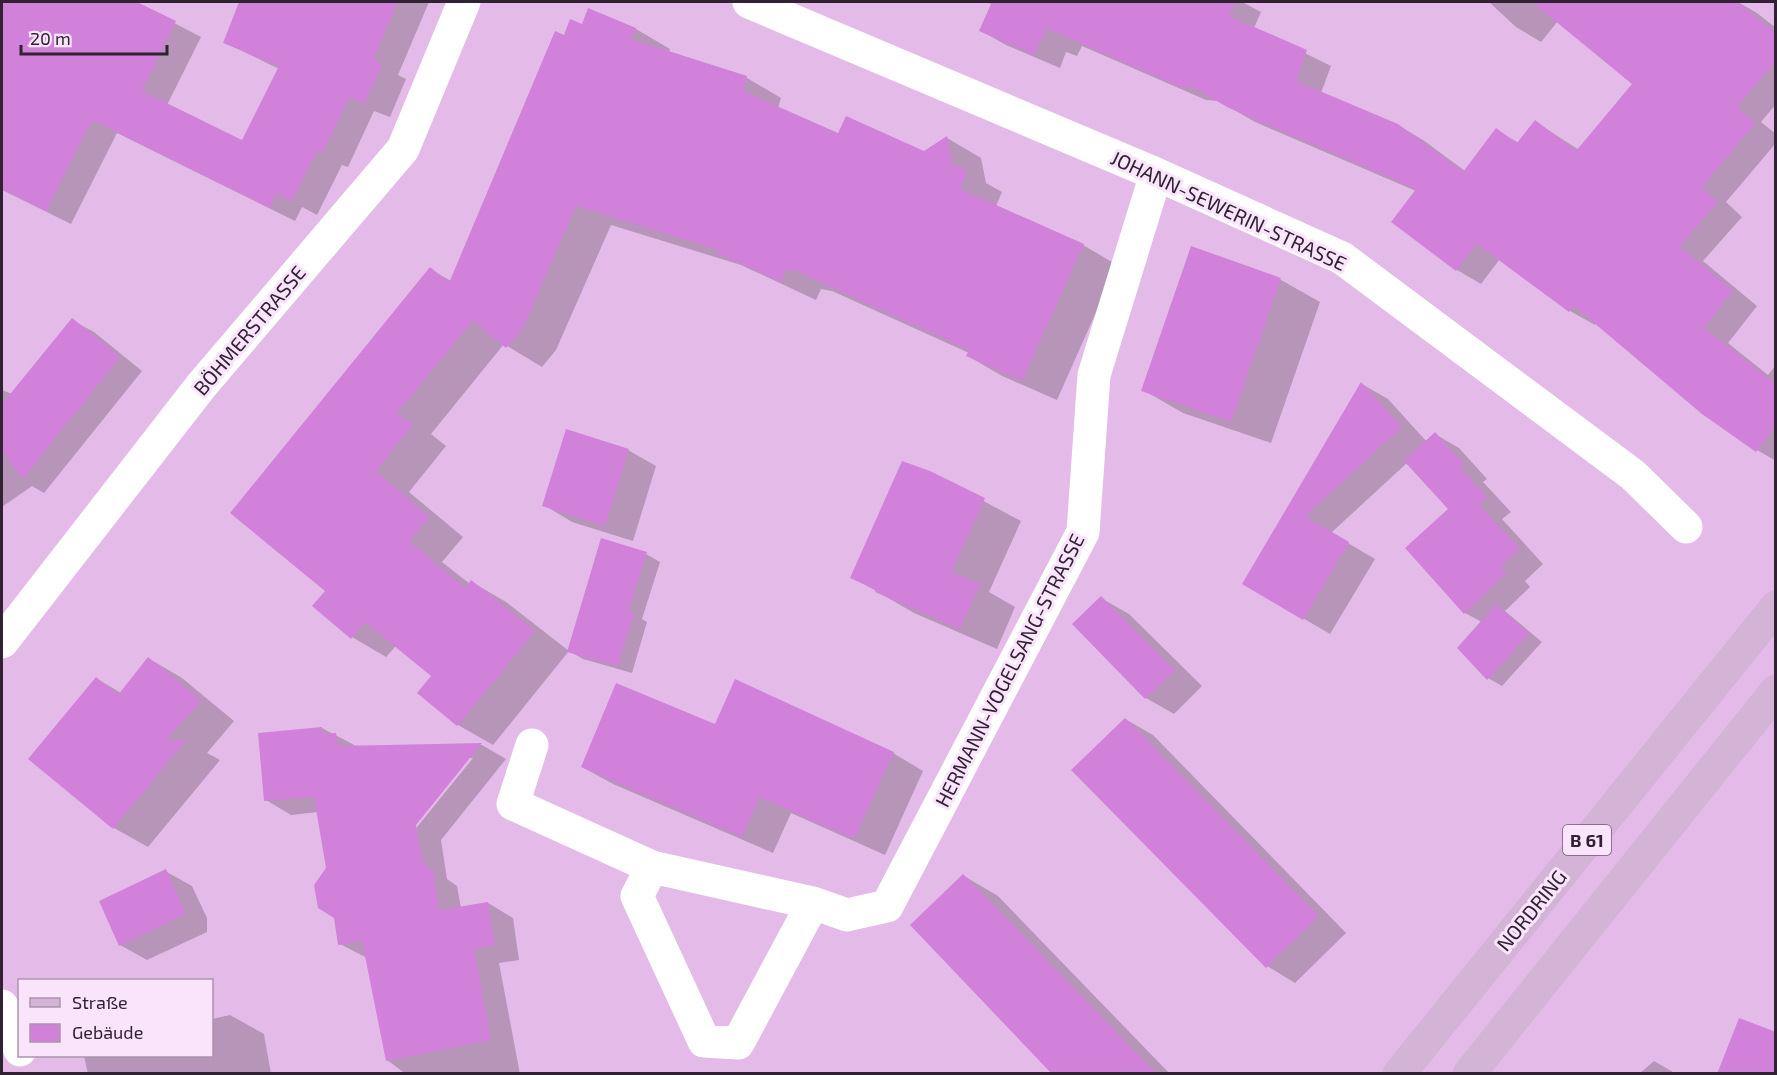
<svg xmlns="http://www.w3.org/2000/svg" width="1777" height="1075" font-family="'Exo 2',sans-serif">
<rect width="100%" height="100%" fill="#e4bbe8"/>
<path fill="#0003" fill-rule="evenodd" d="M2 2H68L118 26 131 2H134L201 37 167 105 243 142 279 69 224 42 241 2H429L398 75 406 79 390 117 374 111 348 167 342 165 317 215 302 207 295 221 117 133 71 224 2 190V82L14 56 2 50Z
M994 2H1242L1261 12 1254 28 1331 66 1321 93 1398 125 1423 140 1465 171 1496 130 1519 143 1536 122 1579 150 1634 84 1558 21 1541 42 1516 27 1489 2H1722L1727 6 1730 2H1738L1757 13 1776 28V104L1761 122 1776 134V143L1726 202 1742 217 1703 261 1757 306 1728 343 1768 375 1776 365V461L1757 450 1596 323 1595 325 1570 311 1500 259 1481 284 1457 270 1393 222 1416 191 1255 122 1219 101 1206 100 1082 46 1077 56 1066 52 1060 68 1006 45 981 31Z
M589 10 636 29 670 49 669 53 747 78 781 98 778 108 839 135 925 152 947 138 981 158 986 183 1002 192 996 206 1083 245 1117 265 1057 400 1002 376 968 356 969 353 832 291 821 289 816 300 741 265 611 225 556 350 542 367 504 344 431 434 446 446 409 492 463 537 442 562 470 584 472 582 506 602 569 651 646 554 660 562 642 619 647 622 632 673 583 659 569 651 493 745 458 725 419 693 433 676 396 646 386 657 352 637 327 591 430 269 451 281 564 37 582 26Z
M1192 248 1281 280 1320 302 1271 443 1183 413 1143 390Z
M72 320 94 332 142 371 44 493 32 486 2 507V390L12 394Z
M1362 384 1388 399 1427 442 1435 434 1459 448 1487 479 1483 482 1511 512 1502 519 1543 564 1525 581 1530 587 1505 611 1542 642 1502 686 1488 678 1482 622 1465 613 1450 509 1407 463 1331 533 1375 559 1330 634 1244 584Z
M628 450 656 466 633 541 572 522 544 505Z
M929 472 1021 521 989 592 1015 607 997 649 914 613 852 577Z
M1101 598 1129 614 1202 686 1174 714 1146 698 1074 624Z
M148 658 182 678 234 721 207 753 220 760 148 847 114 828 96 678 121 693Z
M1125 719 1153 735 1346 933 1295 983 1267 966Z
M715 726 893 753 923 771 885 855 791 813 773 853 613 784 582 767Z
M322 728 358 747 482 745 506 759 441 840 447 879 457 886 461 908 488 903 513 918 519 960 499 963 520 1074H406L387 1060 367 958 340 944 318 812 291 815 266 800ZM469 758H473L413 832 410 830Z
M165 871 192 886 207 918V932L147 960 120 945Z
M964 876 998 896 1170 1074H1055Z
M230 1015 264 1034 271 1074H88L84 1056H212V1019Z
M1654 1061 1673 1072 1674 1074H1639Z"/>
<path fill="#d181d9" d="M2 2H137L176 21 142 91 242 140 279 66 223 43 239 2H398L373 60 382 64 365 104 349 98 322 154 317 151 292 201 276 194 270 208 92 120 46 211 2 189Z
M986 2H1235L1229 16 1307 50 1296 81 1398 124 1463 172 1496 128 1517 143 1535 120 1576 151 1632 84 1532 2H1738L1776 33V61L1737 107 1756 123 1702 187 1718 202 1680 246 1733 291 1704 328 1776 384V425L1756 452 1702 414 1574 306 1569 312 1477 244 1456 271 1391 222 1416 189 1229 108 1192 87H1180L1046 28 1035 55 979 31 991 4Z
M588 8 636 28 631 39 747 76 743 91 838 133 846 116 924 151 947 136 952 164 968 171 960 189 1084 244 1022 381 966 356 969 350 796 271 786 270 781 282 717 253 718 250 576 206 522 330 506 348 473 321 397 413 413 425 376 471 429 517 409 541 465 588 471 580 535 631 457 726 417 693 431 676 365 622 351 639 312 606 325 591 230 513 430 267 449 283 555 31 564 35 570 19 582 24Z
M1191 246 1281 278 1231 422 1141 391Z
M72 318 120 357 23 479 2 450V404Z
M1361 382 1402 427 1305 516 1349 542 1303 620 1242 584Z
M566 429 629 449 605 526 542 506Z
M1435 432 1464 464 1460 468 1487 497 1479 505 1520 549 1501 566 1507 572 1464 614 1405 548 1448 509 1404 461Z
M902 461 930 471 985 498 951 572 980 584 960 629 875 592 876 590 850 578Z
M601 538 647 552 628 611 634 613 618 666 567 652Z
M1101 596 1175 670 1145 699 1072 624Z
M1496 604 1529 634 1487 680 1457 648Z
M148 657 201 700 166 741 187 739 113 829 28 759 96 677 118 695Z
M735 679 894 752 854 839 760 797 742 837 581 767 616 683 715 724Z
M1125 718 1319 916 1266 968 1071 770Z
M322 727 323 734 336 733 338 746 482 743 416 825 423 863 433 870 439 910 488 902 495 946 474 949 491 1040 386 1061 362 941 338 945 334 918 318 908 314 885 326 868 314 797 264 801 258 733Z
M166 869 186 914 119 946 99 901Z
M963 874 1055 969 1157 1074H1052L910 925Z
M1739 1018 1776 1032V1074H1717Z"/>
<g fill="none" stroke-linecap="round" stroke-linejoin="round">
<path stroke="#fff" stroke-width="33" d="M749 2 1156 174 1342 258 1633 475 1686 527
M2 642 201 386 403 149 464 2
M532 745 513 804 652 867 813 903 847 915 887 906 1083 532 1094 375 1156 174
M652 867 637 896 704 1041 738 1043 813 903
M2 1006 20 1050"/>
<path stroke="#d3b3d6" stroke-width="33" d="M1399 1074 1776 607
M1469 1074 1776 691"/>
</g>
<g text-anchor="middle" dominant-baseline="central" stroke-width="6" stroke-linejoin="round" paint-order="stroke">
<rect fill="#f9e4fb" stroke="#6d5c6f" stroke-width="1.5" x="1563" y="825" width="48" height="30" rx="4.5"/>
<g font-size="18" font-weight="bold" fill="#312233">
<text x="1587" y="840">B 61</text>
</g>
<g font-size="20" fill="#312233" stroke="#f9e4fb">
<text transform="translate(1229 210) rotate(25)">JOHANN-SEWERIN-STRASSE</text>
<text transform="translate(249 330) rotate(-50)">BÖHMERSTRASSE</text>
<text transform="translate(1009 670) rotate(-63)">HERMANN-VOGELSANG-STRASSE</text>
<text transform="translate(1531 910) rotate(-51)">NORDRING</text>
</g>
</g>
<rect width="1777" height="1075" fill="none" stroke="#312233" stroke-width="6"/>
<rect x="18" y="979" width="195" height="78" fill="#f9e4fb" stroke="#a996ab" stroke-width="1.5"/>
<rect x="30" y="998" width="30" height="9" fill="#d3b3d6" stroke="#a996ab" stroke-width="1.5"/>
<text x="72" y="1009" font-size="18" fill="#312233">Straße</text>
<rect x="30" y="1024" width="30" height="18" fill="#d181d9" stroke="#a996ab" stroke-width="1.5"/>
<text x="72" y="1039" font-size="18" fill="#312233">Gebäude</text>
<path d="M21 45v9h146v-9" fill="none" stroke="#312233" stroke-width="3"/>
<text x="30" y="45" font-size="18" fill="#312233" stroke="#f9e4fb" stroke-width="4.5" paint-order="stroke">20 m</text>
</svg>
